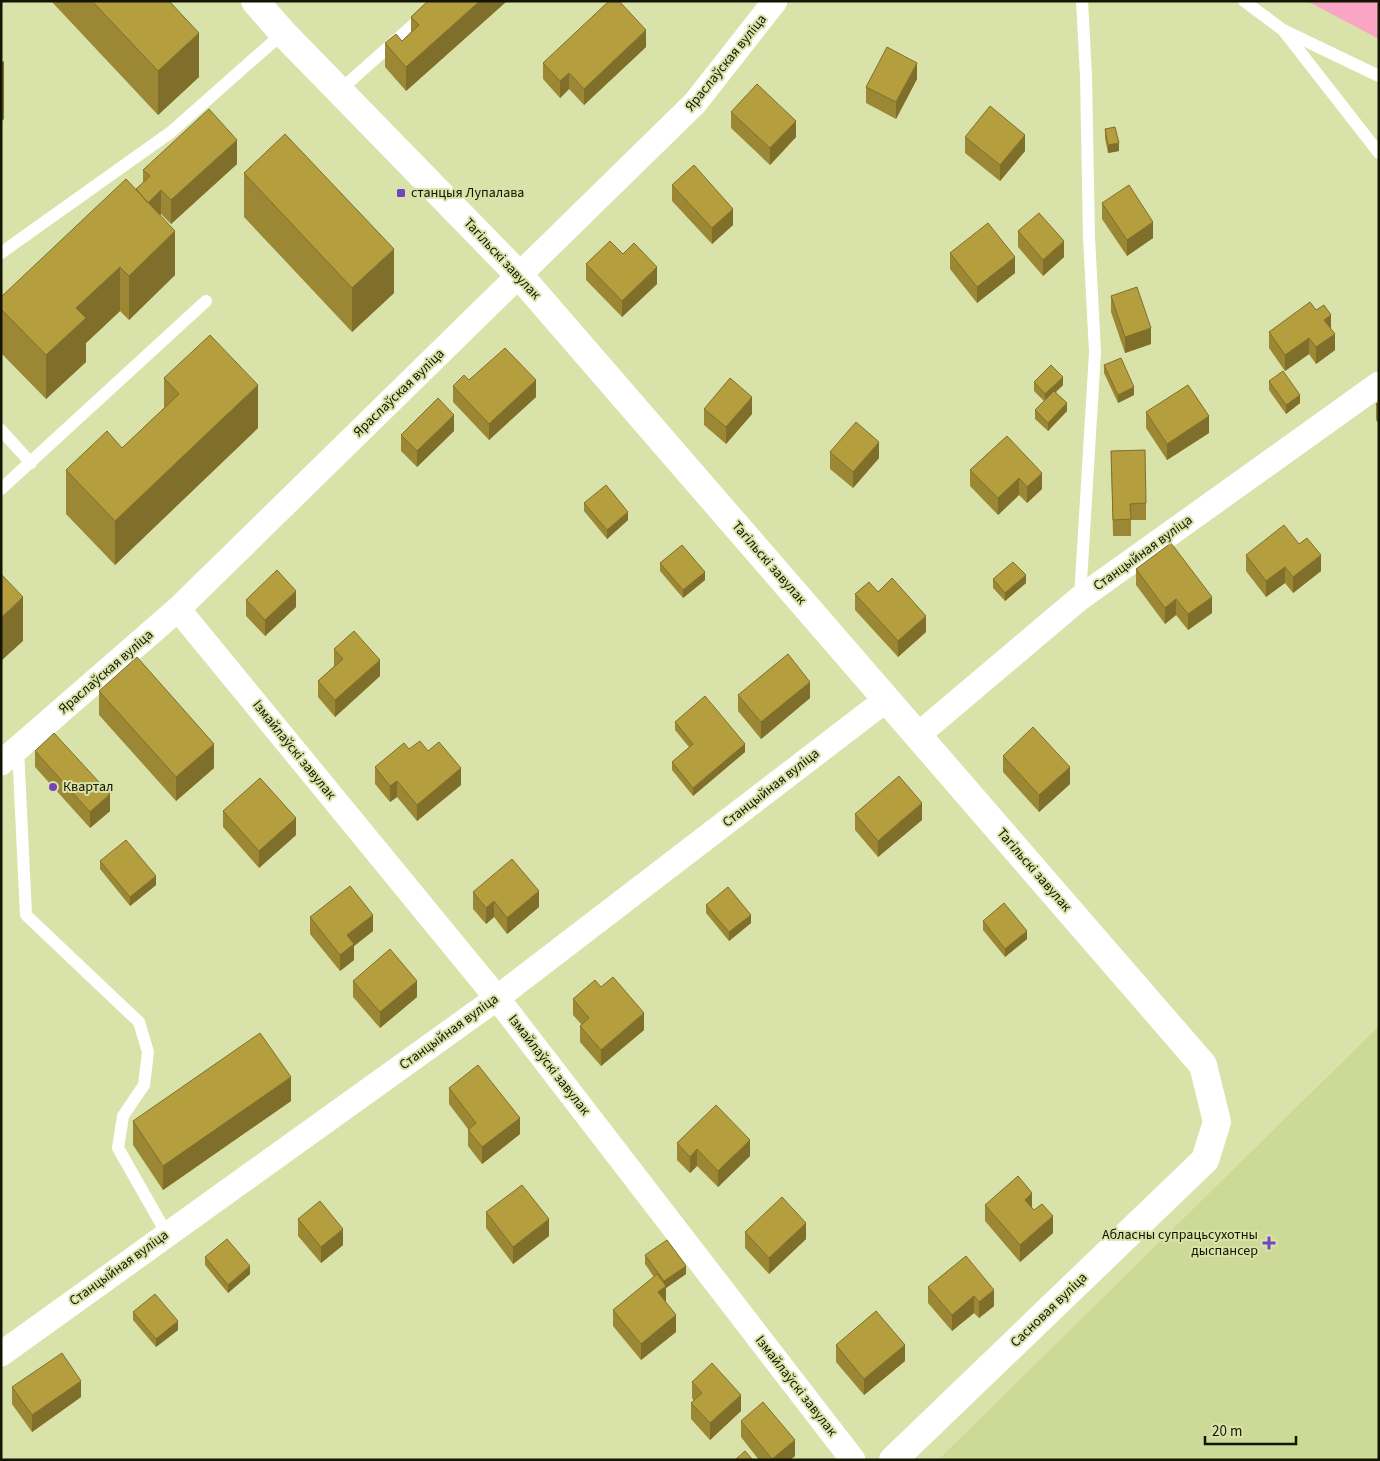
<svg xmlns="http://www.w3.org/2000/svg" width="1380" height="1461" font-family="'Source Sans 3',sans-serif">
<rect width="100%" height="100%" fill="#d9e3a9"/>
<path fill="#cdd997" d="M1379 1026V1460H938Z"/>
<path fill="#fba5c4" d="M1307 1H1379V39Z"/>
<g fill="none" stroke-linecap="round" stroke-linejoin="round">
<path stroke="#fff" stroke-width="12" d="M1244 1 1283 30 1379 76
M1283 30 1379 153
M339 91 440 1
M1 253 171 132 283 33
M1 430 31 463
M1 489 206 301
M1080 598 1095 352 1089 237 1086 76 1082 1
M18 749 26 915 139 1022 148 1052 144 1085 123 1116 118 1148 167 1234"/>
<path stroke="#fff" stroke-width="25" d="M178 609 497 998 853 1460
M918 735 1080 598 1379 384
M1 763 178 609 695 103 775 1
M1 1354 497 998 887 699"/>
<path stroke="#fff" stroke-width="28" d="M255 1 283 33 519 275 1203 1065 1217 1122 1205 1160 893 1460"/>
</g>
<path fill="#9c8834" d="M52 1H169L199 77 158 115 52 2Z
M428 1H507L406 91 385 67V43L402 41 411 32V17Z
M646 47 584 105 569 89 560 98 543 79V63Z
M917 79 896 119 866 103V87Z
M731 112 796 137 770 165 731 128Z
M1105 129 1119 151 1108 153 1105 138Z
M965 137 1025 151 1000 181 965 153Z
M237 164 171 224 161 214 160 215 175 275 129 320 120 311 86 343V362L46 399 1 353V297L136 189 143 183V170Z
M244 173 394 293 352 332 244 217Z
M672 185 733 225 712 244 672 201Z
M1102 203 1153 238 1127 256 1102 219Z
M1018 231 1064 257 1043 276 1018 247Z
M950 253 1015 273 977 303 950 269Z
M623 254 657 284 622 317 586 280V264Z
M1111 296 1151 344 1125 353 1111 312Z
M1331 329 1335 350 1316 364 1309 354 1285 371 1269 348V332Z
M1104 365 1134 395 1118 403 1104 373Z
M164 378 258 428 115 565 66 514V470L122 448 164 408Z
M469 380 536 397 489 440 453 402V386Z
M1269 381 1300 403 1286 414 1269 390Z
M1034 382 1063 385 1056 392 1067 411 1048 431 1035 419V410L1044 401 1034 391Z
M1379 402V424L1376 420V404Z
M704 409 752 414 726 444 704 425Z
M1146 412 1209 433 1167 460 1146 428Z
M454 431 417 467 401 451V435Z
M1007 436 1042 489 1027 503 1019 495 998 515 970 486V470Z
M1111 451 1146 503V520H1131V536H1113Z
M830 452 879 458 853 488 830 469Z
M584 503 628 520 607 539 584 511Z
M1246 555 1321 571 1293 593 1285 583 1266 597 1246 571Z
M660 563 705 580 683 598 660 571Z
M1136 569 1212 613 1188 630 1176 615 1165 624 1136 585Z
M993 579 1026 583 1005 601 993 588Z
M878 592 926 632 898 657 855 610V594Z
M246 600 296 607 265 636 246 616Z
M334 649 380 676 335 717 318 697V681L334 666Z
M99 691 214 768 176 801 99 715Z
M738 695 810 698 761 739 738 711Z
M675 722 745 752 693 796 672 770V762L689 747 675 730Z
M409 749 428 751 461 785 417 821 397 797 390 802 375 784V767Z
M35 751 110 811 90 828 35 767Z
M1003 756 1070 784 1039 812 1003 772Z
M223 811 296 835 259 868 223 827Z
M855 814 922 820 878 857 855 830Z
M100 861 156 885 130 906 100 869Z
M473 892 539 907 507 934 494 917 486 924 473 909Z
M706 905 751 923 729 941 706 913Z
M310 917 373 931 354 946V960L340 971 310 934Z
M983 921 1027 939 1005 957 983 930Z
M353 981 417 997 380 1028 353 997Z
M601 987 644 1030 601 1066 580 1042V1026L582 1025 573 1015V999Z
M449 1088 520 1134 482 1164 468 1146V1129L449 1104Z
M291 1101 163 1190 133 1145V1121Z
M677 1143 750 1156 718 1187 697 1166 690 1173 677 1160Z
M985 1205 1032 1208 1053 1233 1020 1262 985 1221Z
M486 1212 549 1236 513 1264 486 1228Z
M298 1219 343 1245 321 1263 298 1236Z
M745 1232 806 1239 769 1274 745 1248Z
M645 1255 686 1274 666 1288V1302L676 1332 641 1360 613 1326V1310L654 1277 645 1264Z
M966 1256 994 1306 979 1318 974 1313 952 1331 928 1303V1287Z
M205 1257 250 1274 228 1293 205 1265Z
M133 1312 178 1330 156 1347 133 1320Z
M836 1345 905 1361 864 1395 836 1362Z
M692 1382 741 1411 710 1440 691 1419V1403L694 1401 692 1398Z
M12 1387 81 1397 32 1432 12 1404Z
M741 1421 795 1456 790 1460H759L741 1437Z"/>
<path fill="#7f6f2b" d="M480 1H507L406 91V67Z
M646 30V47L584 105V89Z
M199 33V77L158 115V71Z
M4 61V119L2 121 1 143V63Z
M917 63V79L896 119V102Z
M569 73V89L560 98V81Z
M796 121V137L770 165V148Z
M1025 135V151L1000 181V165Z
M237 140V164L171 224V200Z
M1119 143V151L1108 153V145Z
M161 190V214L138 236V212Z
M733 209V225L712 244V228Z
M1153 222V238L1127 256V240Z
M175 231V275L129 320V276Z
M1064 241V257L1043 276V260Z
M394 249V293L352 332V288Z
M1015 257V273L977 303V287Z
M120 267V311L86 343V362L46 399V355L76 308Z
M657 267V284L622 317V301Z
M1331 315V331L1324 320Z
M1151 328V344L1125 353V337Z
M1335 334V350L1316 364V347Z
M1309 338V354L1285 371V355Z
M1063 377V385L1045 402V394Z
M536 380V397L489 440V424Z
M258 385V428L115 565V521Z
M1134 387V395L1118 403V395Z
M1300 395V403L1286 414V405Z
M752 397V414L726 444V427Z
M1067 403V411L1048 431V423Z
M454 415V431L417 467V451Z
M1209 416V433L1167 460V444Z
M879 442V458L853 488V472Z
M1042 473V489L1027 503V487Z
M1019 478V495L998 515V498Z
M628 512V520L607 539V530Z
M1321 555V571L1293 593V577Z
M1285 567V583L1266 597V581Z
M705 572V580L683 598V590Z
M1026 575V583L1005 601V593Z
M296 591V607L265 636V620Z
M23 597V641L1 661V618Z
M1212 597V613L1188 630V614Z
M1176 599V615L1165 624V608Z
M926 616V632L898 657V641Z
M380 660V676L335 717V700Z
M810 682V698L761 739V722Z
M214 744V768L176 801V777Z
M745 744V752L693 796V788Z
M1070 767V784L1039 812V795Z
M461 768V785L417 821V805Z
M397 781V797L390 802V786Z
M110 794V811L90 828V812Z
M922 803V820L878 857V841Z
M296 818V835L259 868V851Z
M156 876V885L130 906V897Z
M539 891V907L507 934V918Z
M494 901V917L486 924V908Z
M373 915V931L354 946V960L340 971V955L347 935Z
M751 915V923L729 941V932Z
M1027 931V939L1005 957V949Z
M417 981V997L380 1028V1012Z
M644 1013V1030L601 1066V1050Z
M291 1077V1101L163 1190V1166Z
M520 1118V1134L482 1164V1147Z
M750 1140V1156L718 1187V1171Z
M697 1149V1166L690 1173V1157Z
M1032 1193V1209L1025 1200Z
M1053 1216V1233L1020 1262V1245Z
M549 1219V1236L513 1264V1247Z
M806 1223V1239L769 1274V1258Z
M343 1229V1245L321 1263V1247Z
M250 1266V1274L228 1293V1285Z
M686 1266V1274L666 1288V1302L658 1309V1292L664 1287V1281Z
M994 1290V1306L979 1318V1302Z
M974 1296V1313L952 1331V1315Z
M676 1315V1332L641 1360V1344Z
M178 1321V1330L156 1347V1339Z
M905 1345V1361L864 1395V1379Z
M81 1381V1397L32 1432V1415Z
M741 1395V1411L710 1440V1423Z
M795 1440V1456L790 1460H772V1459Z"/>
<path fill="#b59e3d" stroke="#7f6f2b" d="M92 1H169L199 33 158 71Z
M428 1H480L406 67 385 43 396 34 402 41 419 25 411 17Z
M609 1H619L646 30 584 89 569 73 560 81 543 63Z
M887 47 917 63 896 102 866 87Z
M757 84 796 121 770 148 731 112Z
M990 106 1025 135 1000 165 965 137Z
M209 109 237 140 171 200 161 190 148 203 136 189 150 176 143 170Z
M1115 127 1119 143 1108 145 1105 129Z
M285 134 394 249 352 288 244 173Z
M694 165 733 209 712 228 672 185Z
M126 179 175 231 129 276 120 267 76 308 86 318 46 355 1 309V297Z
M1129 185 1153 222 1127 240 1102 203Z
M1039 213 1064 241 1043 260 1018 231Z
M988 223 1015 257 977 287 950 253Z
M610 241 623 254 634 243 657 267 622 301 586 264Z
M1137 287 1151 328 1125 337 1111 296Z
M1310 302 1316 310 1324 305 1331 315 1324 320 1335 334 1316 347 1309 338 1285 355 1269 332Z
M210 335 258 385 115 521 66 470 107 431 122 448 179 394 164 378Z
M505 348 536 380 489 424 453 386 464 375 469 380Z
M1121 358 1134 387 1118 395 1104 365Z
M1051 365 1063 377 1045 394 1034 382Z
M1283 371 1300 395 1286 405 1269 381Z
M730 378 752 397 726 427 704 409Z
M1188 385 1209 416 1167 444 1146 412Z
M1054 391 1067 403 1048 423 1035 410Z
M438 398 454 415 417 451 401 435Z
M1379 402V408L1376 404Z
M856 422 879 442 853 472 830 452Z
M1007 436 1042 473 1027 487 1019 478 998 498 970 470Z
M1145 450 1146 503 1130 504 1131 519 1113 520 1111 451Z
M606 485 628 512 607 530 584 503Z
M1284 525 1299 544 1307 538 1321 555 1293 577 1285 567 1266 581 1246 555Z
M1171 543 1212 597 1188 614 1176 599 1165 608 1136 569Z
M682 545 705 572 683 590 660 563Z
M1013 562 1026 575 1005 593 993 579Z
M277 570 296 591 265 620 246 600Z
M1 574 23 597 1 618Z
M892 578 926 616 898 641 855 594 869 582 878 592Z
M354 631 380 660 335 700 318 681 343 659 334 649Z
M788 654 810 682 761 722 738 695Z
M137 657 214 744 176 777 99 691Z
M705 696 745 744 693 788 672 762 693 744 675 722Z
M1033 727 1070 767 1039 795 1003 756Z
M54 733 110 794 90 812 35 751Z
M420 741 428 751 439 742 461 768 417 805 397 781 390 786 375 767 404 743 409 749Z
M899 776 922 803 878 841 855 814Z
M260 778 296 818 259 851 223 811Z
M126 840 156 876 130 897 100 861Z
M512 859 539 891 507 918 494 901 486 908 473 892Z
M350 886 373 915 347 935 354 944 340 955 310 917Z
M728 887 751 915 729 932 706 905Z
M1004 903 1027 931 1005 949 983 921Z
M390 949 417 981 380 1012 353 981Z
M613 977 644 1013 601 1050 580 1026 589 1018 573 999 595 980 601 987Z
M260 1033 291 1077 163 1166 133 1121Z
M478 1065 520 1118 482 1147 468 1130 476 1123 449 1088Z
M716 1105 750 1140 718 1171 697 1149 690 1157 677 1143Z
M1018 1176 1032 1193 1025 1200 1034 1210 1042 1204 1053 1216 1020 1245 985 1205Z
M522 1185 549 1219 513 1247 486 1212Z
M782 1197 806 1223 769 1258 745 1232Z
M320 1201 343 1229 321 1247 298 1219Z
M227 1239 250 1266 228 1285 205 1257Z
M667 1240 686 1266 664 1281 645 1255Z
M966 1256 994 1290 979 1302 974 1296 952 1315 928 1287Z
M657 1274 666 1286 658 1292 676 1315 641 1344 613 1310Z
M155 1294 178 1321 156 1339 133 1312Z
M876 1311 905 1345 864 1379 836 1345Z
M62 1353 81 1381 32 1415 12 1387Z
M712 1363 741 1395 710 1423 691 1403 702 1393 692 1382Z
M763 1402 795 1440 772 1459 741 1421Z
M745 1451 753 1460H735Z"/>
<g fill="#7145bd" stroke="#d9e3a9" stroke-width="2">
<rect x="396" y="188" width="10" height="10" rx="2.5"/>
<circle cx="53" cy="787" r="5"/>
<path d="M1266.5 1235.5h5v5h5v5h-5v5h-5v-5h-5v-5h5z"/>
</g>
<g text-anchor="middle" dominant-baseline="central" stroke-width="4" stroke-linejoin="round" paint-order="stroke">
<g font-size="14" fill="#121501" stroke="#d9e3a9">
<text transform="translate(726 63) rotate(-51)">Яраслаўская вуліца</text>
<text transform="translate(502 259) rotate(47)">Тагільскі завулак</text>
<text transform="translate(399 393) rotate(-44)">Яраслаўская вуліца</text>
<text transform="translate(1143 553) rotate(-36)">Станцыйная вуліца</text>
<text transform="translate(769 563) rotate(49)">Тагільскі завулак</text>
<text transform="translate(106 672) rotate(-41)">Яраслаўская вуліца</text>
<text transform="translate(294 750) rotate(51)">Ізмайлаўскі завулак</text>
<text transform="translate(771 788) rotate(-38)">Станцыйная вуліца</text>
<text transform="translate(1034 870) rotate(49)">Тагільскі завулак</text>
<text transform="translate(449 1032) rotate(-36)">Станцыйная вуліца</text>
<text transform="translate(549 1065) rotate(52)">Ізмайлаўскі завулак</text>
<text transform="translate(119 1268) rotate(-36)">Станцыйная вуліца</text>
<text transform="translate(1049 1310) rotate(-44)">Сасновая вуліца</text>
<text transform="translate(796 1386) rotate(52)">Ізмайлаўскі завулак</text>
</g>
<g font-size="14" fill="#121501" stroke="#d9e3a9" text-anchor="start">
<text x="411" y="193">станцыя Лупалава</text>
<text x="63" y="787">Квартал</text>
<text x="1258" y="1235" text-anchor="end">Абласны супрацьсухотны<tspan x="1258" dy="16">дыспансер</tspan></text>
</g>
</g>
<rect width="1380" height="1461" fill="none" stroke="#121501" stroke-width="5"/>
<path d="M1205 1436v8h91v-8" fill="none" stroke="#121501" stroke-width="2.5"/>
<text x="1212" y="1436" font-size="15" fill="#121501" stroke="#d9e3a9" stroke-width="4" paint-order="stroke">20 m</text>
</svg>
